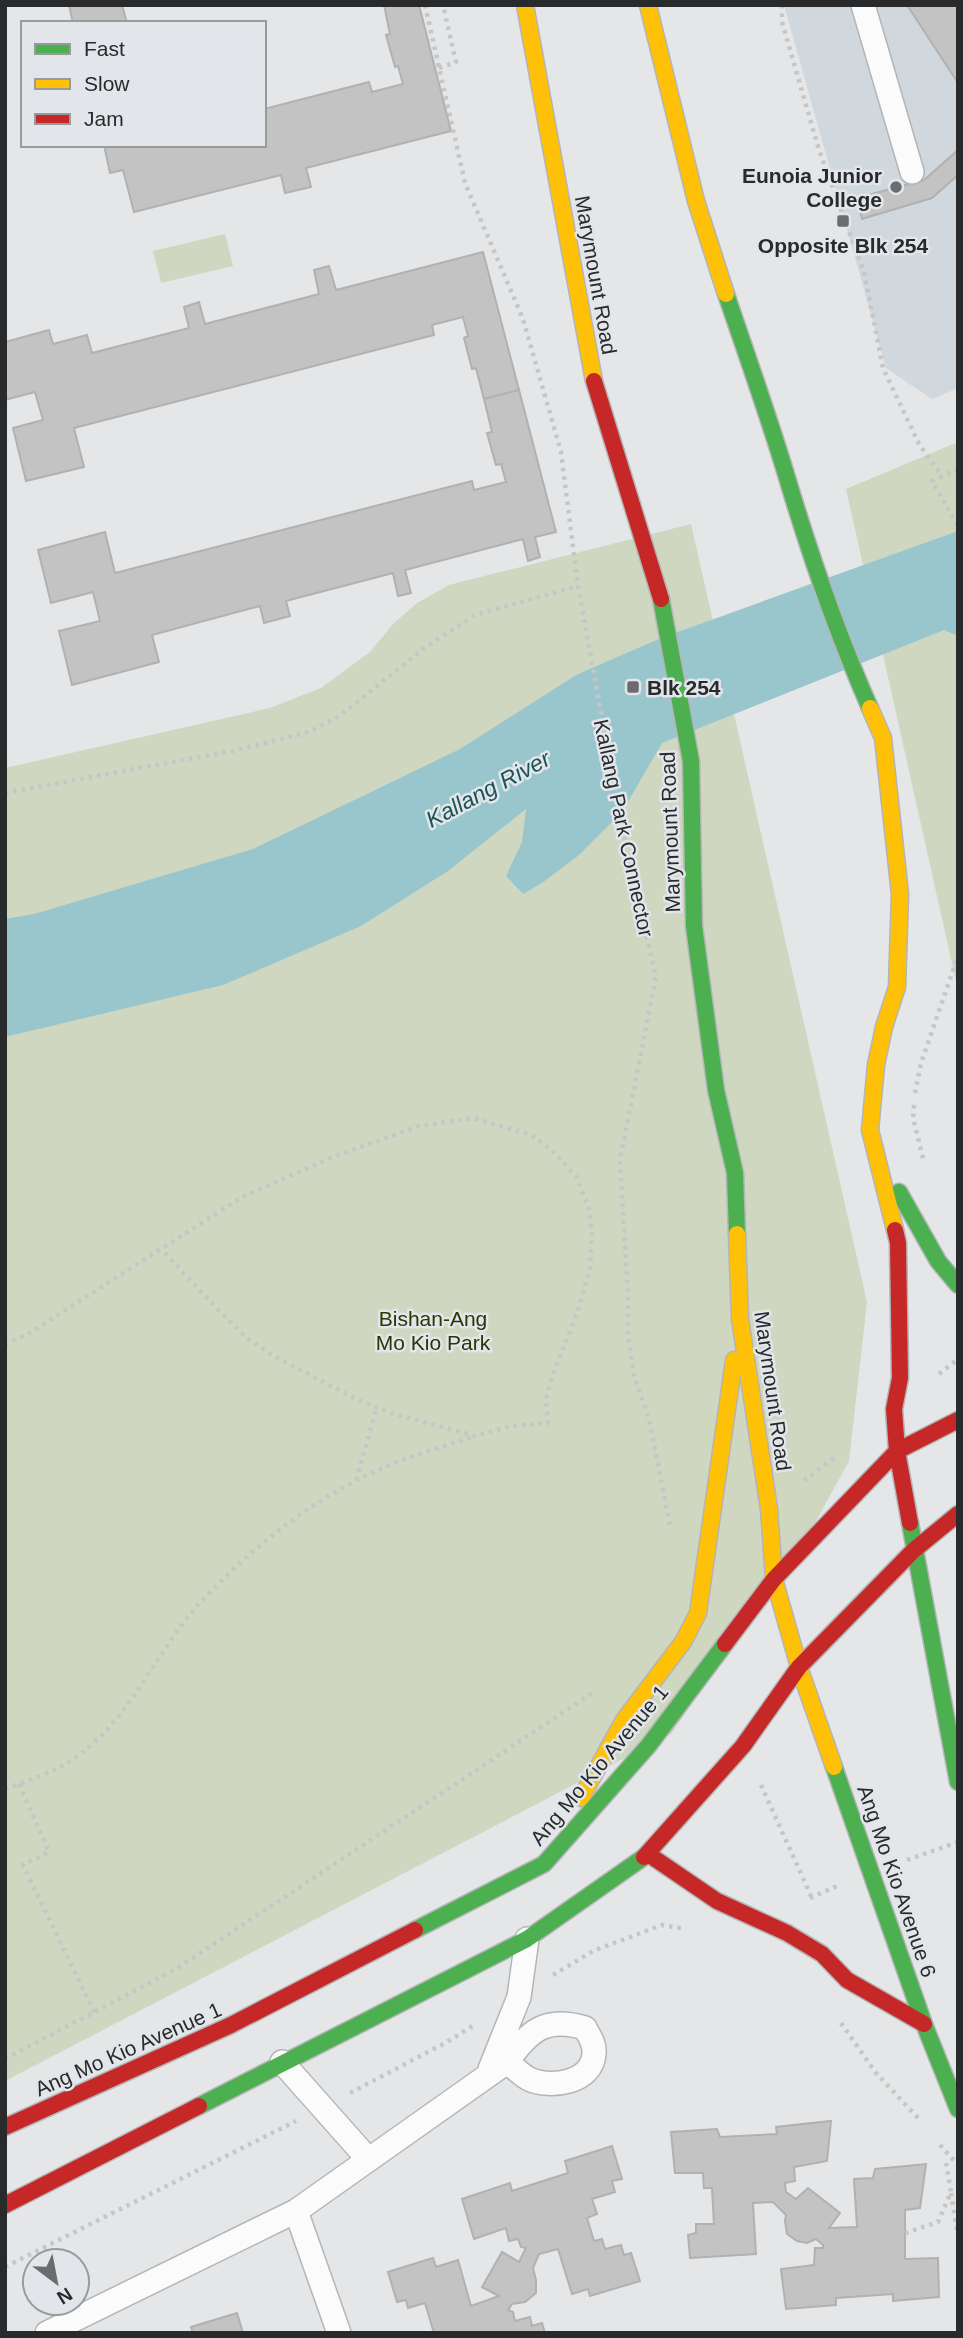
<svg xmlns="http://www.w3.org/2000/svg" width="963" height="2338" font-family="Helvetica,sans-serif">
<rect width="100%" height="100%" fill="#e4e6e8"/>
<path fill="#d0d7dd" d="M784 5H958V388L932 399 886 368Z"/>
<path fill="#cfd7c1" d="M225 234 233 266 161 283 153 251Z
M958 442V990L846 489Z
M691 524 867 1302 849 1461 816 1521 671 1734 5 2081V768L270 708 321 688 370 652 394 623 417 603 449 585Z"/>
<path fill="#99c6cc" d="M958 531V636L944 630 662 743 622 812 579 855 542 883 523 894 506 876 522 842 526 809 448 871 361 926 223 985 5 1037V919L34 914 253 849 460 749 576 675 661 638Z"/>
<path fill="#c3c3c4" stroke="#b1b1b1" stroke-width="2" d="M69 5H122L127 23H73Z
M384 5H419L451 131 306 168 311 187 285 193 281 175 134 212 123 170 110 173 104 145H264V109L369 82 372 92 403 84 398 66 395 67 386 35 390 34Z
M907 5H958V83Z
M958 150V175L932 198 862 219 857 198 924 180Z
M483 252 519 390 484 399 476 368 472 369 464 338 468 336 463 317 432 325 434 335 74 428 84 467 26 481 13 428 43 420 35 392 5 400V342L49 330 53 344 87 335 92 353 189 328 184 307 199 302 205 324 319 294 314 270 329 266 336 290Z
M519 390 556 532 535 537 540 557 528 561 523 539 405 570 411 593 398 596 393 573 286 601 290 616 264 623 260 606 152 635 159 662 72 685 59 631 100 621 93 592 51 603 38 550 105 532 115 573 472 481 474 490 506 482 501 464 496 465 487 433 492 432 484 399Z
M831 2121 827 2161 794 2167 795 2181 785 2183 786 2192 796 2199 808 2188 840 2213 829 2228 857 2227 854 2179 873 2178 875 2169 926 2164 920 2208 905 2210V2259L938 2258 939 2297 893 2301V2294L836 2298V2305L786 2309 781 2269 814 2265 815 2248H823V2245L816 2239 807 2243 797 2241 787 2234 785 2221 786 2215 773 2202 753 2203 756 2254 690 2258 688 2235 696 2233V2224H714L712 2188H704L703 2173H675L671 2132 717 2129 720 2137 777 2134 776 2127Z
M612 2146 622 2179 612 2181 615 2192 592 2199 597 2214 587 2218 594 2241 602 2239 605 2249 621 2245 624 2255 631 2253 640 2281 590 2296 588 2289 572 2294 558 2249 539 2254 533 2268 536 2280V2293L525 2302 512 2304 508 2310 513 2312 515 2321 530 2317 532 2326 542 2323 545 2333H434L425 2303 408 2308 406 2300 397 2302 388 2272 433 2258 436 2267 458 2260 471 2306 499 2296 482 2287 502 2252 519 2262 526 2248 521 2247 518 2239 509 2241 506 2228 474 2239 462 2199 510 2183 512 2191 568 2173 565 2161Z
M237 2313 243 2333H193L191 2327Z"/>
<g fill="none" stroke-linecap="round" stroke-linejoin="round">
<defs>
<path id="lane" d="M863 5 912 172
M282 2062 368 2159
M490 2069 519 1997 527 1939
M296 2211 339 2333
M47 2333 296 2211 507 2062C529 2031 545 2016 585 2028 589 2036 595 2043 594 2053 593 2083 550 2089 529 2079 521 2075 514 2067 507 2062"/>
<path id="fast" d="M726 294C746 353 767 412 785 471 809 552 836 631 870 708
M661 599 691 761 694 926 716 1090 735 1173 737 1234
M899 1192 938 1261 958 1285
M910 1523 958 1782
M834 1767 924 2024 958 2109
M415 1930 544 1864 649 1745 725 1644
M199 2106 527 1939 644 1857"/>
<path id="slow" d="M525 5 594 381
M648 5 696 201 726 294
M870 708 883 738 900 894 897 987 884 1027 876 1065 870 1130 895 1230
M737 1234 740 1319 769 1509 774 1579 799 1667 834 1767
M581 1798 624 1720 683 1642 698 1613 734 1360"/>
<path id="jam" d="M594 381 661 599
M895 1230 898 1243 900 1378 894 1409 897 1451 910 1523
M725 1644 774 1579 897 1451 958 1420
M648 1854 717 1901 787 1933 822 1954 847 1980 924 2024
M644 1857 743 1746 799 1667 914 1550 958 1514
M5 2127 231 2025 415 1930
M5 2205 199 2106"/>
</defs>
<use href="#lane" stroke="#b3b5b6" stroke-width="26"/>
<use href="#fast" stroke="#b3b5b6" stroke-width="19"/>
<use href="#slow" stroke="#b3b5b6" stroke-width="19"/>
<use href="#jam" stroke="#b3b5b6" stroke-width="19"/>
<path stroke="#c6c6c7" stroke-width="4.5" stroke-dasharray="3.5 5" stroke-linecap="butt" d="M425 5 465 183 523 319 561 452 578 586 622 828 656 977 620 1160 628 1295V1336L634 1376 649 1418 670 1526
M782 5V22L819 150 864 272 883 368 919 444 942 476
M439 68 456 62 443 5
M958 469 932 481 958 526
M5 793 237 750 309 732 341 715 427 646 475 615 578 586
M915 1093 921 1063 958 956
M914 1105 913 1118 924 1162
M5 1345 31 1332 242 1197 333 1157 419 1126 474 1118 532 1135 555 1153 577 1178 589 1209 592 1235 590 1268 578 1311 553 1374 546 1399 548 1423 511 1426 476 1436 391 1413 358 1400 272 1355 247 1338 225 1317 162 1250
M939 1374 958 1359
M356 1480 377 1407
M804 1481 836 1456
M19 1784 49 1852 23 1865 94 2012
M761 1785 811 1896
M5 1789C23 1782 43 1776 60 1767 124 1733 151 1659 197 1606 242 1557 296 1512 355 1481 393 1461 435 1449 475 1436
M907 1860 958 1842
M810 1898 837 1886
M553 1975 593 1951 662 1925 686 1929
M841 2023 876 2073 919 2119
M5 2059 176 1969 594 1692
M350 2093 447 2042 474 2025
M940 2145 958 2165
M951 2193 958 2236
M905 2233 938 2222 951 2192 946 2163
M5 2267 296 2121"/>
<use href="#lane" stroke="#fbfbfc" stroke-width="23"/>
<use href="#fast" stroke="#4caf50" stroke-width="16"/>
<use href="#slow" stroke="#ffc107" stroke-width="16"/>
<use href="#jam" stroke="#c62828" stroke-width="16"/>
</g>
<g fill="#6a6c6d" stroke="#e2e6ea" stroke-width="2.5">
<circle cx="896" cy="187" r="7"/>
<rect x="836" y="214" width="14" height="14" rx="3.5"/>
<rect x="626" y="680" width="14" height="14" rx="3.5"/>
</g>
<g text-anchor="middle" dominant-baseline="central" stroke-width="5" stroke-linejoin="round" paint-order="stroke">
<g font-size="21" font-weight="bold" fill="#282a2b" stroke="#e2e6ea" text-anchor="end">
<text x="882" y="175">Eunoia Junior<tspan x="882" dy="24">College</tspan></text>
<text x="843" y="245" text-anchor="middle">Opposite Blk 254</text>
<text x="647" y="687" text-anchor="start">Blk 254</text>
</g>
<g font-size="21" fill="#282a2b" stroke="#e2e6ea">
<text transform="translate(596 275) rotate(80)">Marymount Road</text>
<text transform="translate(624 828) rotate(78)">Kallang Park Connector</text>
<text transform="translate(670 832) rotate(-92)">Marymount Road</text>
<text transform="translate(773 1391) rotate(82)">Marymount Road</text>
<text transform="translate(599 1765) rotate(-50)">Ang Mo Kio Avenue 1</text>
<text transform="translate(897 1881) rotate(71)">Ang Mo Kio Avenue 6</text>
<text transform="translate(128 2049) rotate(-24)">Ang Mo Kio Avenue 1</text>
</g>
<g font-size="21" fill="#2b3600" stroke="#e2e6ea">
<text x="433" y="1318">Bishan-Ang<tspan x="433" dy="24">Mo Kio Park</tspan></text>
</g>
<g font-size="23" font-style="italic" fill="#1b5358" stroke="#e2e6ea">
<text transform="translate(488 789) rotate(-28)">Kallang River</text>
</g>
</g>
<rect width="963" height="2338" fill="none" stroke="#282a2b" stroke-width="14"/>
<rect x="21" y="21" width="245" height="126" fill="#e2e6ea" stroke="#989b9e" stroke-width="2"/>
<rect x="35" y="44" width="35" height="10" fill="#4caf50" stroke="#989b9e" stroke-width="2"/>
<text x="84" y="56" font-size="21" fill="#282a2b">Fast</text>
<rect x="35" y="79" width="35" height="10" fill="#ffc107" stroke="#989b9e" stroke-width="2"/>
<text x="84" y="91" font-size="21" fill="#282a2b">Slow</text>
<rect x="35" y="114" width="35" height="10" fill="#c62828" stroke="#989b9e" stroke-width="2"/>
<text x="84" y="126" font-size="21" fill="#282a2b">Jam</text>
<g transform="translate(56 2282) rotate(148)"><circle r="33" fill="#e2e6ea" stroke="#989b9e" stroke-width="2"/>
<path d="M0-5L12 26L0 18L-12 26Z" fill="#6a6c6d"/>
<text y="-10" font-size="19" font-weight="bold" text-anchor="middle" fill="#282a2b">N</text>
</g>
</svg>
